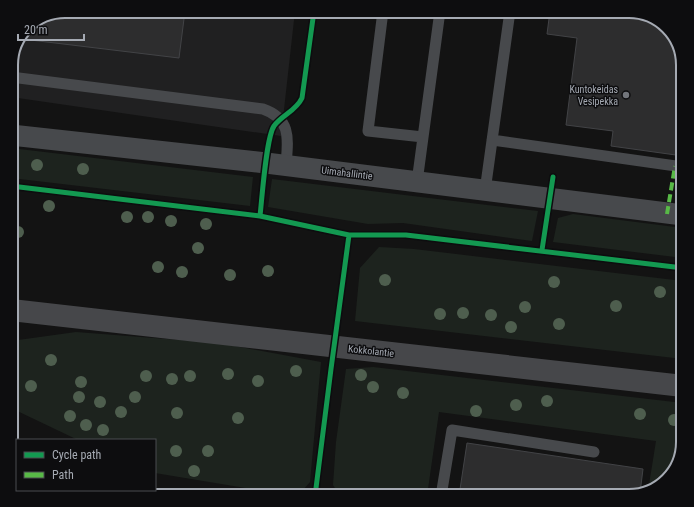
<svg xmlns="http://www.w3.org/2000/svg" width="694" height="507" font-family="'Roboto Condensed',sans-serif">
<rect width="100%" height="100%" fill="#131313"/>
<path fill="#202021" d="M65 11H295L281 136 11 97V61L29 25Z"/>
<path fill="#1d231e" d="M11 148 253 177 250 206 11 178Z
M272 179 538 211 532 241 403 223 368 224 268 207Z
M573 214 683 228V258L553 242 558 218Z
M379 247 414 249 683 281V359L355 321 360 268Z
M76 332 219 343 321 362 310 482 298 496H293L155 473V440H78L11 408V341Z
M373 367 683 403V442L672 475 653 490 648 491 656 441 439 412 427 496H340L333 485 336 442 346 369Z
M11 436 18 440 17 456 11 445Z
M47 490H113L128 496H65Z"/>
<path fill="#2d2d2e" stroke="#424346" d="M65 11H185L179 58 22 39 29 25Z
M550 11H629L662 22 677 41 683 65V156L611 146 613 131 566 125 577 38 547 34Z
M467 443 643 469 640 493 629 496H459Z"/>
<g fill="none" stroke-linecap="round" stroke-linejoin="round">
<path stroke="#47494c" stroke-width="11" d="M383 11 368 131 423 137
M11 77 263 109C292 119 288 140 286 165
M492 140 683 167
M417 182 440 11
M485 191 510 11
M441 496 452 430 594 452"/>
<path stroke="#47494c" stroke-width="21" d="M11 135 266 163 683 215"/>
<path stroke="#46474a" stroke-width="22" d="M11 310 683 386"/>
<path stroke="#58b947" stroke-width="4" stroke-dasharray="8 4" stroke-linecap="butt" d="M667 214 675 166"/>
<defs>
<path id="cycleway" d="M11 186 260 216 349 235H406L683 268
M260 216C262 199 266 138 274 126 282 115 296 111 302 98L314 11
M542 250 553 177
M315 496 331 369 349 235"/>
</defs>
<use href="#cycleway" stroke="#0d0d0f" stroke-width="8"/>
<use href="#cycleway" stroke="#139951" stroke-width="5"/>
</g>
<g fill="#4e5e4e">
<circle cx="37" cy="165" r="6"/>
<circle cx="83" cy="169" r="6"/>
<circle cx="49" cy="206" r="6"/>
<circle cx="127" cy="217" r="6"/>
<circle cx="148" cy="217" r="6"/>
<circle cx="171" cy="221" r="6"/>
<circle cx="206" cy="224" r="6"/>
<circle cx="18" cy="232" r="6"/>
<circle cx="198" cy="248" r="6"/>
<circle cx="158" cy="267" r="6"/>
<circle cx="268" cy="271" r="6"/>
<circle cx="182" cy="272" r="6"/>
<circle cx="230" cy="275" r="6"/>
<circle cx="385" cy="280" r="6"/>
<circle cx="554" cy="282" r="6"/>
<circle cx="660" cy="292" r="6"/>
<circle cx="616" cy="306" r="6"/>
<circle cx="525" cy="307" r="6"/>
<circle cx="463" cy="313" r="6"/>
<circle cx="440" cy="314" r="6"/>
<circle cx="491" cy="315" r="6"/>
<circle cx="559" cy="324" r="6"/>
<circle cx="511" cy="327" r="6"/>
<circle cx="51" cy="360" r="6"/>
<circle cx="296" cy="371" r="6"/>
<circle cx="228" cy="374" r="6"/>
<circle cx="361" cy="375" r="6"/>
<circle cx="146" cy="376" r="6"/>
<circle cx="190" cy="376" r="6"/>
<circle cx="172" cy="379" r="6"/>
<circle cx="258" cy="381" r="6"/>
<circle cx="81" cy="382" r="6"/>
<circle cx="31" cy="386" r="6"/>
<circle cx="373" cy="387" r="6"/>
<circle cx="403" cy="393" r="6"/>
<circle cx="79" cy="397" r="6"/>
<circle cx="135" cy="397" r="6"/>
<circle cx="547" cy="401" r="6"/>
<circle cx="100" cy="402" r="6"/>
<circle cx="516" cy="405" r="6"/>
<circle cx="476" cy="411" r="6"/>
<circle cx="121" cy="412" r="6"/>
<circle cx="177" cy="413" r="6"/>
<circle cx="640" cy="414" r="6"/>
<circle cx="70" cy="416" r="6"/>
<circle cx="238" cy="418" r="6"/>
<circle cx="674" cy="420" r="6"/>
<circle cx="86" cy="425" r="6"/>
<circle cx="103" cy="430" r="6"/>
<circle cx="176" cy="451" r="6"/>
<circle cx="208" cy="451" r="6"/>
<circle cx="194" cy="471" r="6"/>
</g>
<circle fill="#72757b" stroke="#0d0d0f" stroke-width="1.5" cx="626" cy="95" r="4"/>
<g text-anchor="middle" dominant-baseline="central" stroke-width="3" stroke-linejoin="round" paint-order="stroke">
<g font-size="10" fill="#a5aab3" stroke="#0d0d0f" text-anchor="end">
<text x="618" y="89">Kuntokeidas<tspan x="618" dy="12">Vesipekka</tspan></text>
</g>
<g font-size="10" fill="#a5aab3" stroke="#0d0d0f">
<text transform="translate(347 173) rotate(7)">Uimahallintie</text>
<text transform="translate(371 351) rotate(6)">Kokkolantie</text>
</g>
</g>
<path d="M0 0H694V507H0ZM65 18H629A47 47 0 0 1 676 65V442A47 47 0 0 1 629 489H65A47 47 0 0 1 18 442V65A47 47 0 0 1 65 18Z" fill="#0d0d0f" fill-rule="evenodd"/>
<path fill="none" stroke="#a5aab3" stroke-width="2" d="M65 18H629A47 47 0 0 1 676 65V442A47 47 0 0 1 629 489H65A47 47 0 0 1 18 442V65A47 47 0 0 1 65 18Z"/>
<rect x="16" y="439" width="140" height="52" fill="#0d0d0f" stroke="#4a4c51"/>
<rect x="24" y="452" width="20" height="6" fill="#139951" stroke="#4a4c51"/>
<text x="52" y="459" font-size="12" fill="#a5aab3">Cycle path</text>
<rect x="24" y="472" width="20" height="6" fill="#58b947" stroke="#4a4c51"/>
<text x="52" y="479" font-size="12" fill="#a5aab3">Path</text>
<path d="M18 34v6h66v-6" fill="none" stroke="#a5aab3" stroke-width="2"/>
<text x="24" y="34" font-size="12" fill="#a5aab3" stroke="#0d0d0f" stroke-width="3" paint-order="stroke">20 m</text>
</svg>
